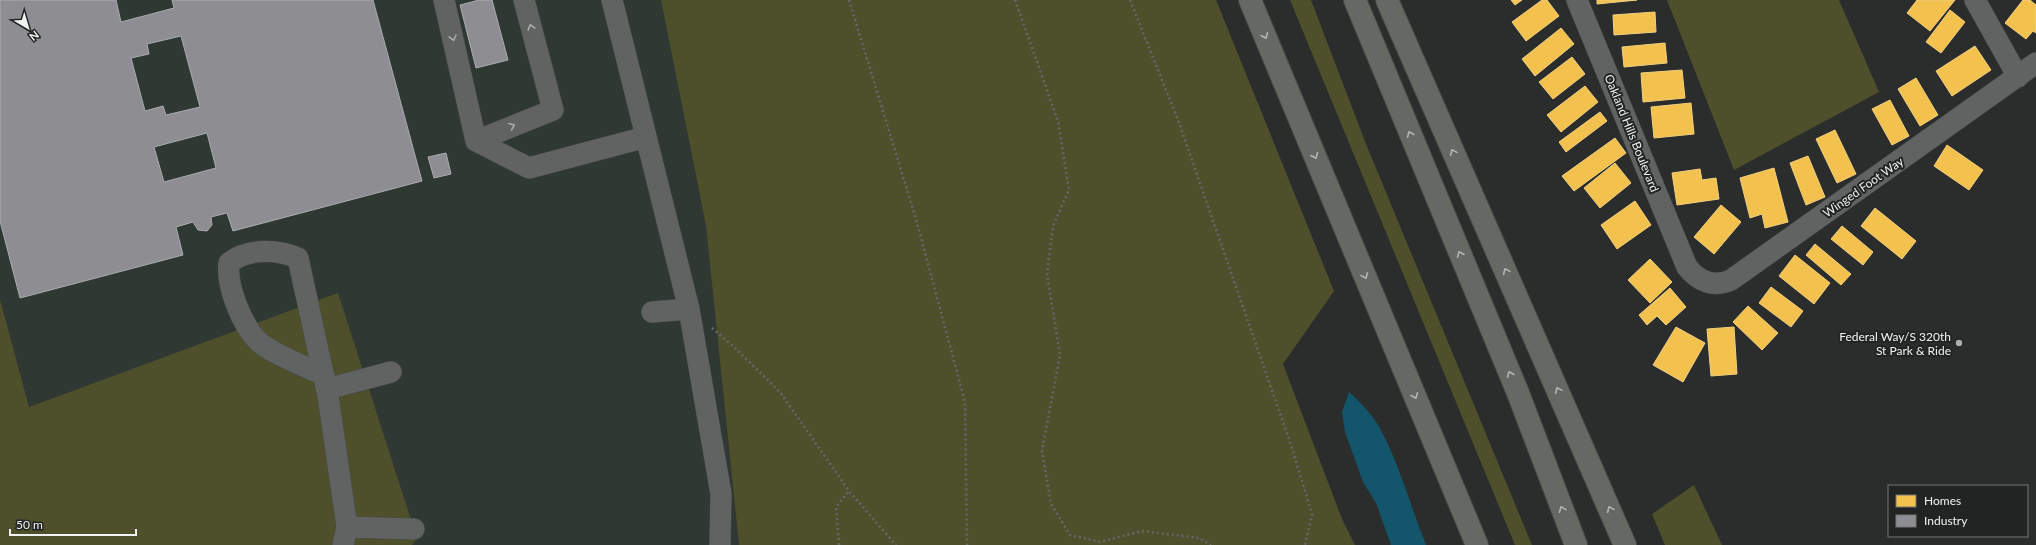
<svg xmlns="http://www.w3.org/2000/svg" width="2036" height="545" font-family="Lato,sans-serif">
<rect width="100%" height="100%" fill="#2b2d2c"/>
<path fill="#2f3833" d="M0 0H661L706 226 739 545H412L417 538 338 294 29 407 0 299Z"/>
<path fill="#4e502c" d="M661 0H1216L1334 291 1283 364 1342 519 1355 545H739L706 226Z
M1290 0H1311L1366 144 1532 545H1515Z
M1667 0H1839L1879 92 1734 170Z
M338 293 417 538 412 545H0V299L29 407Z
M1694 485 1722 545H1665L1652 514Z"/>
<path fill="#13556a" d="M1349 392C1360 402 1370 412 1378 425 1399 462 1410 505 1426 545H1391L1376 503 1363 482 1345 432 1342 412Z"/>
<path fill="#f2c14e" stroke="#f2d07f" d="M1511 0H1522L1515 5Z
M1542 0H1547L1559 16 1526 41 1512 22Z
M1597 0H1637L1597 4Z
M1917 0H1955L1930 31 1907 13Z
M2023 0H2030L2036 5V33L2033 31 2026 39 2005 23Z
M1950 10 1965 22 1941 53 1926 42Z
M1655 12 1656 32 1614 35 1613 15Z
M1561 28 1574 44 1535 76 1522 59Z
M1665 43 1667 63 1624 67 1622 47Z
M1975 46 1991 70 1952 96 1936 71Z
M1572 57 1585 74 1553 99 1539 82Z
M1682 70 1685 98 1643 102 1641 73Z
M1916 78 1938 115 1920 126 1898 89Z
M1585 86 1598 102 1561 132 1547 115Z
M1890 100 1909 136 1892 145 1872 109Z
M1691 103 1694 134 1654 138 1651 107Z
M1600 112 1607 121 1566 152 1559 142Z
M1835 130 1856 174 1837 183 1816 139Z
M1615 138 1626 153 1574 191 1562 176Z
M1947 145 1983 170 1969 190 1934 166Z
M1808 156 1825 197 1806 205 1790 163Z
M1615 163 1631 183 1600 208 1584 188Z
M1774 168 1788 222 1765 228 1762 214 1750 218 1740 178Z
M1700 169 1702 180 1716 178 1719 199 1677 205 1672 173Z
M1635 201 1651 225 1617 249 1601 225Z
M1721 205 1741 222 1714 254 1694 237Z
M1875 208 1916 241 1902 259 1861 226Z
M1842 226 1873 252 1863 265 1831 239Z
M1815 244 1851 274 1841 285 1806 255Z
M1795 255 1830 283 1814 304 1779 276Z
M1650 259 1672 282 1650 303 1628 280Z
M1771 287 1803 311 1791 327 1759 303Z
M1670 288 1686 307 1666 325 1657 316 1647 325 1639 315Z
M1748 306 1778 333 1762 350 1733 322Z
M1676 327 1705 343 1683 382 1653 365Z
M1734 327 1737 374 1711 376 1707 329Z"/>
<path fill="#8d8d92" stroke="#abacaf" fill-rule="evenodd" d="M0 0H116L121 22 174 8 172 0H373L422 181 233 231 227 213 211 217 212 225 207 231 198 230 193 222 176 227 183 255 20 298 0 221ZM181 36 200 107 166 115 163 106 145 111 131 58 149 54 147 44ZM207 133 216 168 164 182 154 147Z
M479 0H492L508 60 476 68 460 5Z
M446 153 451 174 434 178 428 157Z"/>
<g fill="none" stroke-linecap="round" stroke-linejoin="round">
<defs>
<path id="minor" d="M444 0 476 141 529 168 646 137
M612 0 689 309 721 494 720 545
M1577 0 1687 267C1698 281 1713 288 1731 280L2036 63
M1975 0 2018 77
M476 141 553 110 524 0
M652 312 689 309
M324 375C306 367 272 354 258 341 242 325 226 286 229 263 247 248 278 249 298 258L328 396 347 527 343 545
M327 389 391 372
M347 527 414 529"/>
<path id="highway" d="M1250 0 1477 545
M1355 0 1518 393 1576 545
M1387 0 1625 545"/>
</defs>
<use href="#minor" stroke="#484a49" stroke-width="22"/>
<use href="#highway" stroke="#484a49" stroke-width="24"/>
<path stroke="#666767" stroke-width="2.5" stroke-dasharray="2 3" stroke-linecap="butt" d="M849 0 916 219 965 402 967 545
M1015 0 1058 121 1069 190 1053 226 1047 274 1060 355 1042 451 1051 504 1070 535 1100 542 1142 531 1199 538 1211 545
M1130 0 1178 120 1291 445 1312 514 1305 545
M712 328 734 347 780 392 849 491 896 545
M839 545 836 507 849 491"/>
<use href="#minor" stroke="#616362" stroke-width="21"/>
<use href="#highway" stroke="#646a63" stroke-width="22"/>
</g>
<defs><path id="oneway-chevron" d="M-2-3.5L2.5 0L-2 3.5" fill="none" stroke-width="1.6" stroke-linecap="round" stroke-linejoin="round"/></defs>
<g stroke="#a9abaa">
<use href="#oneway-chevron" transform="translate(531 27) rotate(-105)"/>
<use href="#oneway-chevron" transform="translate(453 38) rotate(77)"/>
<use href="#oneway-chevron" transform="translate(512 126) rotate(-22)"/>
</g>
<g stroke="#b2b5b2">
<use href="#oneway-chevron" transform="translate(1265 36) rotate(67)"/>
<use href="#oneway-chevron" transform="translate(1410 134) rotate(-113)"/>
<use href="#oneway-chevron" transform="translate(1453 152) rotate(-114)"/>
<use href="#oneway-chevron" transform="translate(1315 156) rotate(67)"/>
<use href="#oneway-chevron" transform="translate(1460 254) rotate(-113)"/>
<use href="#oneway-chevron" transform="translate(1506 271) rotate(-114)"/>
<use href="#oneway-chevron" transform="translate(1365 276) rotate(67)"/>
<use href="#oneway-chevron" transform="translate(1510 374) rotate(-113)"/>
<use href="#oneway-chevron" transform="translate(1558 390) rotate(-114)"/>
<use href="#oneway-chevron" transform="translate(1415 396) rotate(67)"/>
<use href="#oneway-chevron" transform="translate(1562 509) rotate(-111)"/>
<use href="#oneway-chevron" transform="translate(1610 509) rotate(-114)"/>
</g>
<circle fill="#acaead" stroke="#212423" stroke-width="1.5" cx="1959" cy="343" r="4"/>
<g text-anchor="middle" dominant-baseline="central" stroke-width="4" stroke-linejoin="round" paint-order="stroke">
<g font-size="12" fill="#f1f3f2" stroke="#212423">
<text transform="translate(1632 133) rotate(68)">Oakland Hills Boulevard</text>
<text transform="translate(1863 187) rotate(-35)">Winged Foot Way</text>
</g>
<g font-size="12" fill="#f1f3f2" stroke="#212423" text-anchor="end">
<text x="1951" y="336">Federal Way/S 320th<tspan x="1951" dy="14">St Park &amp; Ride</tspan></text>
</g>
</g>
<rect x="1888" y="485" width="140" height="52" fill="#212423" stroke="#747776"/>
<rect x="1896" y="495" width="20" height="12" fill="#f2c14e" stroke="#747776"/>
<text x="1924" y="505" font-size="12" fill="#f1f3f2">Homes</text>
<rect x="1896" y="515" width="20" height="12" fill="#8d8d92" stroke="#747776"/>
<text x="1924" y="525" font-size="12" fill="#f1f3f2">Industry</text>
<g transform="translate(28 28) rotate(142)" stroke="#212423" stroke-width="3" paint-order="stroke">
<path d="M0-3L7 15L0 10L-7 15Z" fill="#f1f3f2"/>
<text y="-6" font-size="11" font-weight="bold" text-anchor="middle" fill="#f1f3f2">N</text>
</g>
<path d="M10 529v6h126v-6" fill="none" stroke="#f1f3f2" stroke-width="2"/>
<text x="16" y="529" font-size="12" fill="#f1f3f2" stroke="#212423" stroke-width="3" paint-order="stroke">50 m</text>
</svg>
